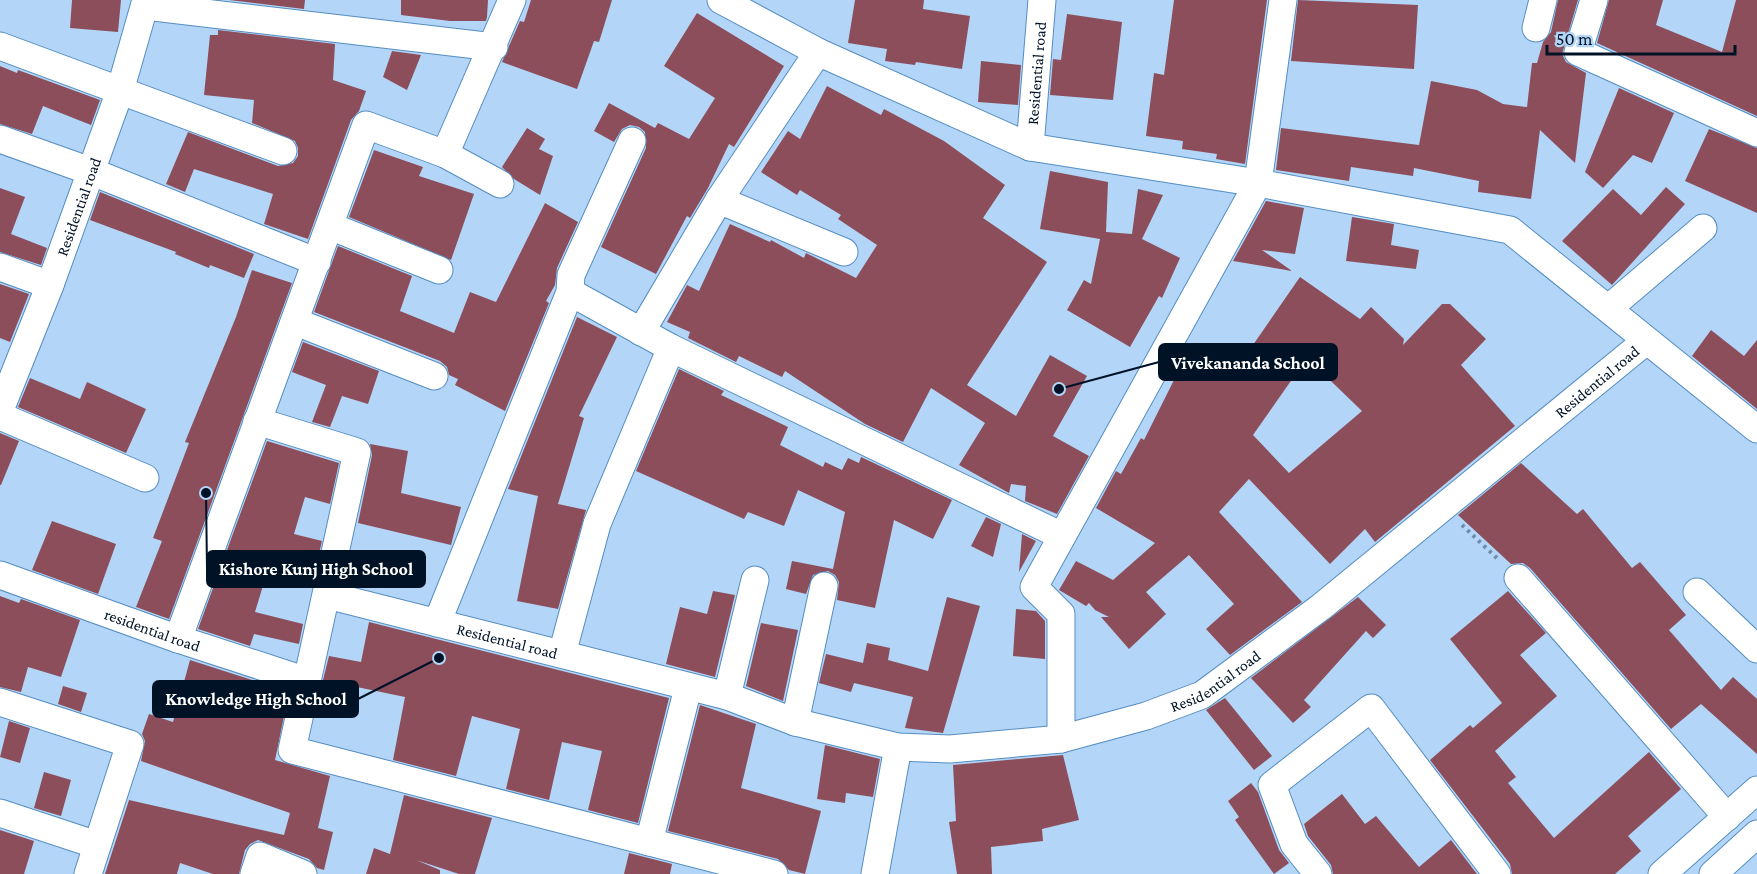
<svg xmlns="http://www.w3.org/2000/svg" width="1757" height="874" font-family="'Crimson Pro',serif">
<rect width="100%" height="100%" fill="#b3d6f8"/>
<path fill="#8c4e5b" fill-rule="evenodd" d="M72 0H121L118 32 70 28Z
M229 0H305L304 9Z
M401 0H488L487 17 486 21H450L401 15Z
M531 0H612L599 42 594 41 577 89 502 62 520 21 524 22Z
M855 0H924L923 9 970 16 962 69 916 62 915 65 885 61 887 49 848 43Z
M1174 0H1267L1245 164 1216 159 1217 154 1182 149 1183 141 1146 136 1154 73 1164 75Z
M1298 0 1418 5 1414 69 1291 61Z
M1558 0H1578L1562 54 1566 62 1586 73 1575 163 1540 130 1531 199 1478 192 1479 181 1414 168 1413 176 1351 167 1349 181 1276 170 1281 128 1419 145 1431 81 1477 90 1503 104 1527 107 1532 63H1537L1543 42 1551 32Z
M1609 0H1663L1656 25 1722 52 1736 0H1757V116L1597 43Z
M697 13 784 66 734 147 729 144 708 188 690 218 687 216 656 274 601 247 646 148 645 132 639 127 630 125 622 129 614 142 594 131 609 103 655 128 658 123 689 139 715 98 664 66Z
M1067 14 1122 22 1113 100 1050 95 1053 59 1061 60Z
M218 30 335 44 333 80 366 91 359 111 351 120 308 239 264 224 273 194 194 169 185 192 166 184 188 132 278 166 293 163 298 156V148L295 141 252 123 254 100 204 95 210 35H218Z
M392 51 421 55 407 90 383 77Z
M981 61 1021 65 1018 105 978 102Z
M0 66 17 73 18 70 100 100 91 125 43 106 32 134 0 124Z
M827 86 881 115 884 109 944 141 1005 185 983 218 1047 262 967 385 1016 416 1050 355 1087 376 1053 436 1089 456 1057 514 1025 501 1026 486 1011 484 1009 493 959 465 985 423 931 388 903 442 865 424 785 371 782 377 739 356 736 362 688 338 690 332 667 322 687 285 699 291 730 224 770 242 771 240 804 258 806 253 856 278 877 245 838 219 841 215 800 190 797 195 761 172 788 131 800 139Z
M1619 88 1674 113 1652 163 1633 155 1603 188 1585 172Z
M527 128 545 139 539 149 553 156 540 195 514 179 502 167Z
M1709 129 1757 148V213L1685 181Z
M374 150 423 167 419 176 474 194 451 260 349 217Z
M1050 171 1108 182 1106 232 1132 234 1138 189 1163 195 1142 239 1180 258 1162 298 1159 296 1130 347 1067 310 1084 280 1091 284 1100 239 1040 229Z
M1666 187 1685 204 1612 285 1562 241 1613 189 1641 215Z
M0 188 25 197 11 234 47 248 41 265 0 252Z
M100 192 254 254 244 278 210 265 209 268 175 254 176 252 90 220Z
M1266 201 1304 208 1295 254 1262 250 1292 271 1233 261Z
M545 203 578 222 557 268 555 285 546 301 549 303 505 411 455 385 458 379 449 375 447 367 440 361 314 312 338 246 412 276 400 311 454 333 470 292 496 302Z
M1352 217 1394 224 1391 245 1419 250 1416 269 1346 261Z
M252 270 292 283 169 619 136 607 162 541 153 538 189 443 185 442 236 317Z
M1300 277 1360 319 1371 307 1404 339 1403 345 1442 304H1450L1486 339 1461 365 1515 426 1375 542 1365 529 1330 564 1249 479 1219 512 1302 602 1230 655 1206 629 1234 604 1189 555 1146 592 1166 614 1129 649 1101 617H1109L1095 610 1089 603 1086 606 1059 590 1076 561 1113 580 1155 543 1096 508 1116 471 1121 474 1141 438 1144 440 1185 358 1228 381ZM1307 358 1362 411 1289 473 1253 435Z
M0 284 29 294 10 342 0 338Z
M577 317 617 337 579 416 584 418 558 504 586 510 558 609 517 601 538 496 508 489Z
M1711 330 1744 356 1757 340V409L1692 356Z
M303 342 379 371 368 404 342 396 330 427 312 422 326 385 292 372Z
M679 369 724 391 721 395 788 427 780 445 823 467 825 462 842 470 848 458 859 463 861 457 952 500 933 539 894 520 875 608 837 600 839 582 835 575 828 571 813 575 806 594 786 589 792 561 833 569 845 512 798 490 784 526 748 512 744 519 636 471Z
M30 378 80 399 87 382 146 409 126 453 18 407Z
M0 433 19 441 1 485H0Z
M267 441 339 463 330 504 305 497 294 534 322 541 317 562 279 553 278 557 272 556 255 612 303 624 299 644 254 634 250 646 198 629Z
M370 444 408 451 401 493 461 507 451 545 358 523 372 455Z
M1521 463 1577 514 1583 509 1632 568 1640 562 1686 615 1669 630 1721 690 1733 677 1757 699V754L1701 704 1671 729 1530 568 1523 563 1511 564 1458 515Z
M986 517 1001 524 993 557 971 546Z
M52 521 116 544 98 594 32 570Z
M1022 534 1036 541 1019 572Z
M713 591 735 595 715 677 666 664 680 607 707 614Z
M1508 591 1546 633 1520 655 1557 696 1495 751 1516 777 1508 783 1554 838 1649 752 1681 789 1628 836 1641 851 1615 874H1512L1510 864 1430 760 1470 725 1473 728 1502 703 1450 639Z
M0 596 19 603 21 599 80 620 61 677 28 667 21 692 0 687Z
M947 597 980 606 943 733 905 728 913 697 854 683 851 692 819 683 826 654 863 663 867 643 890 648 888 660 928 671Z
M1358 597 1386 625 1373 638 1366 631 1304 700 1311 707 1293 723 1251 678Z
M1016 609 1036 611 1045 621V659L1013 656Z
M369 622 669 698 638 823 588 810 602 751 562 742 549 800 506 789 520 729 472 716 456 776 393 760 405 697 323 680 329 656 361 662Z
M761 623 798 630 783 701 746 686Z
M190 660 289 692 275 760 330 776 318 828 333 832 324 870 317 868 309 859 258 840 250 844 245 850 239 874H213L180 863 177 874H105L129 800 284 835 290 813 141 761 145 741 142 734 149 714 173 722Z
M63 686 87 693 81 712 58 704Z
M1225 698 1272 756 1254 770 1206 710Z
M700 705 756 724 741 788 821 811 805 874 789 870 778 859 668 831Z
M9 721 30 728 20 763 0 757Z
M825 745 880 759 873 797 846 793 845 803 817 799Z
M1063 755 1079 820 1042 829 1043 841 991 847 992 874H957L949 822 956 821 953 765Z
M44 772 71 780 61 816 34 808Z
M1251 783 1258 792 1279 850 1289 863 1274 874 1235 820 1239 817 1228 801Z
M1342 794 1365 824 1376 816 1419 867 1451 840 1477 874H1333L1331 865 1308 836 1304 824Z
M404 795 492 818 475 874H459L416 860 440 870V874H366L374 848 390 854Z
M0 830 34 841 24 874H0Z
M629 853 672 864 670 874H624Z"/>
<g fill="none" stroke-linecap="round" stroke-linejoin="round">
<defs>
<g id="minor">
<path d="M721 0 818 52 1030 147 1258 183 1510 230 1757 429"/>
<path d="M1594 0 1578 52 1757 133"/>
<path d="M145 6 494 47"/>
<path d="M1536 28 1543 0"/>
<path d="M0 46 283 151"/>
<path d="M0 139 90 171 317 262"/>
<path id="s1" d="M1030 147 1042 0"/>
<path d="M445 154 512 0"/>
<path d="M719 200 844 252"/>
<path d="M330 226 439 270"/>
<path d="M0 267 50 285"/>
<path d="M570 292 671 348 1062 536"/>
<path d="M1609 308 1703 228"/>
<path d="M296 322 434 376"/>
<path d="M641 332 719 200 818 52"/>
<path id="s2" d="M0 410 50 285 120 91 146 0"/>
<path d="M0 416 145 478"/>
<path d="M257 421 357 452 292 750 774 874"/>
<path id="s3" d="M0 575 178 639 307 681"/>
<path d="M1518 578 1727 817"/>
<path d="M1697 592 1757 649"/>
<path id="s4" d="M327 595 727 696 795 722 898 747 950 749 1061 739 1146 716 1202 695 1321 607 1646 341"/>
<path d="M437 623 570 292 571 275 632 141"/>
<path d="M178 639 366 125 445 154 500 184"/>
<path d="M562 654 597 524 671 348"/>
<path d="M727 696 755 580"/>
<path d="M0 702 130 744 88 874"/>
<path d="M795 722 824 586"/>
<path d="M1061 739V614L1034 587 1258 183 1283 0"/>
<path d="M0 813 97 845"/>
<path d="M649 842 688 688"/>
<path d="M254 874 260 856 303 874"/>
<path d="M875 874 898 747"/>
<path d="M1318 874 1294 844 1272 785 1371 708 1497 874"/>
<path d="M1662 874 1757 790"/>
<path d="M1713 874 1757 834"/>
</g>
</defs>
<use href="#minor" stroke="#548dc2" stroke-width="29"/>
<path stroke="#6f8ba8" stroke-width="4" stroke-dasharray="3 4.5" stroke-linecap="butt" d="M1462 525 1500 561"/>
<use href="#minor" stroke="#fff" stroke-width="27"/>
</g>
<g text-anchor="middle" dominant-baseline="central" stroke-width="4.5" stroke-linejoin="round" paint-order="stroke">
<g font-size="16" fill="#001226" stroke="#b3d6f8">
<text stroke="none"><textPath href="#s1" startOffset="74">Residential road</textPath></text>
<text stroke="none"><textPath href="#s2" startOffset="218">Residential road</textPath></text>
<text stroke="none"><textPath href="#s4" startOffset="1407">Residential road</textPath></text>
<text stroke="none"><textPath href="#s3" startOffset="162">residential road</textPath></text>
<text stroke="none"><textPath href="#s4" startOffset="186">Residential road</textPath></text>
<text stroke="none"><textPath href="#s4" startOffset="921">Residential road</textPath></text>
</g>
</g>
<path fill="none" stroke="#001226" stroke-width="2" d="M1059 389L1159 362M206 493L207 569M439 658L358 699"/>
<g fill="#001226" stroke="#b3d6f8" stroke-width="2">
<circle cx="1059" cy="389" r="6"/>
<circle cx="206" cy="493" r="6"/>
<circle cx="439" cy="658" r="6"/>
</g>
<g fill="#001226" stroke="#001226" stroke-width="2">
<rect x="1159" y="344" width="178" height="36" rx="6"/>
<rect x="207" y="551" width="218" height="36" rx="6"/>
<rect x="153" y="681" width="205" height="36" rx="6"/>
</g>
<g font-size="18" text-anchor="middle" font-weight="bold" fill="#fff">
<text x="1248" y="369">Vivekananda School</text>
<text x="316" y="575">Kishore Kunj High School</text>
<text x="256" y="705">Knowledge High School</text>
</g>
<path d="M1547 45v9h188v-9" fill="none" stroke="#001226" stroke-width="3"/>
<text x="1556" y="45" font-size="18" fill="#001226" stroke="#b3d6f8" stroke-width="4.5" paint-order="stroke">50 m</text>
</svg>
